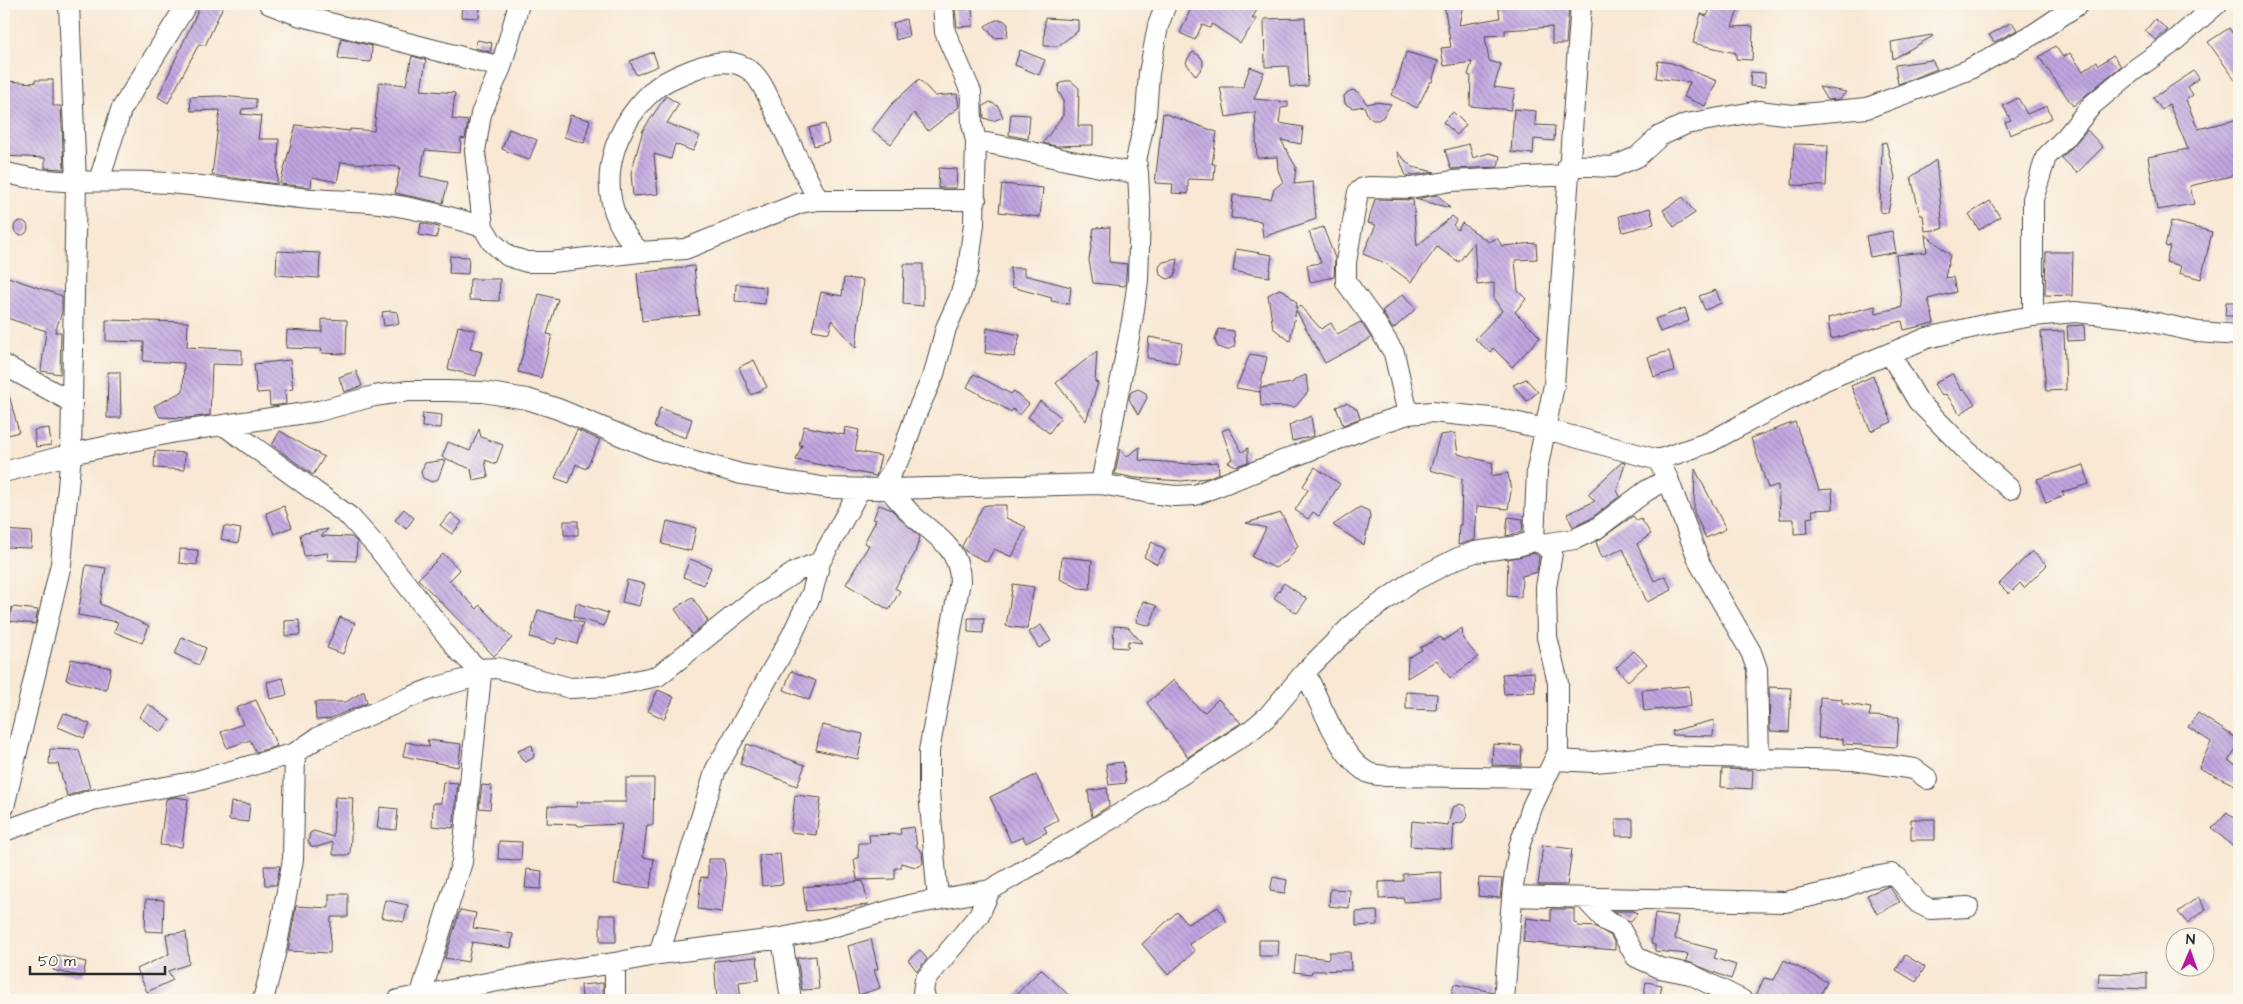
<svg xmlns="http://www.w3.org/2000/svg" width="2243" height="1004" font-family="'Architects Daughter',sans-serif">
<defs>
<pattern id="building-back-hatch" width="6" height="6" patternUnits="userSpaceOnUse" patternTransform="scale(1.25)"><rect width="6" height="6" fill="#c0a6e1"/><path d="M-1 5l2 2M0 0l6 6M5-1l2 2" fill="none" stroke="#9c87b7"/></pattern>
</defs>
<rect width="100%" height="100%" fill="#fbf7ec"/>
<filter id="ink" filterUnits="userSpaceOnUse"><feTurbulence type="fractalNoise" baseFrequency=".02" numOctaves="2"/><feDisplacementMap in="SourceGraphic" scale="10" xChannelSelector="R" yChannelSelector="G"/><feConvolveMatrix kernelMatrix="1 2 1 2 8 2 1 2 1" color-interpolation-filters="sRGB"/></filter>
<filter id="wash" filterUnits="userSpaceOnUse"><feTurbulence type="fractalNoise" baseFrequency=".0096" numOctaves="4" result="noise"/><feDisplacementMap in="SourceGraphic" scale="20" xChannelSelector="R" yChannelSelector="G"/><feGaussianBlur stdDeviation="1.12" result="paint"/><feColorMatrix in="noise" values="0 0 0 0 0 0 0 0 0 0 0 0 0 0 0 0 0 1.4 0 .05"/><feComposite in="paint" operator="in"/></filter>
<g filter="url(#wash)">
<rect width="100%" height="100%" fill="#f8e8d4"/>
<g id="blocks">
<path fill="url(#building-back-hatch)" d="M201 4H224L205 46 199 44 168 103 158 97Z
M462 4H480L479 18 461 17Z
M1193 4H1260L1252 19H1257L1240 43 1212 24 1210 28 1202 25 1195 40 1180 33Z
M1444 4H1463L1459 25 1500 18 1498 4H1569L1566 44H1552V27L1505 30V35L1485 36 1489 61 1501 64 1494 87 1515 90 1511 110 1470 106 1471 76 1468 75 1472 62 1444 66 1441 48 1451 47Z
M1712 4H1740L1732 27 1753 26 1752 60 1736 59V53L1693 43 1701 14 1707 16Z
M955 9H972L973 26 957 27Z
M1045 18 1078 20V31L1058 46H1044Z
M1305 18 1308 86 1290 87 1288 66 1265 67 1264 19Z
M906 19 909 36 896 40 893 23Z
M2155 19 2168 30 2156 40 2145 31Z
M996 20H1003L1008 24 1007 37 994 38 985 26Z
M2012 22 2017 30 1994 42 1989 35Z
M2229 28 2233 34 2239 30V85L2208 42Z
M1932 35 1933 36 1893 59 1891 42Z
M341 38 372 46 371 62 338 59Z
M477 40 492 43 490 52 475 48Z
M2055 46 2063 57 2070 53 2083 71 2097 61 2099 65 2113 55 2121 66 2073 106 2039 57Z
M1020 50 1045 60 1039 75 1015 65Z
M653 52 658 66 636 75 630 61Z
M1193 52 1200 56 1203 61V66L1196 76 1186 63 1188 58Z
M1406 52 1438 61 1432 82H1430L1417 108 1391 95 1398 80Z
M412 56 426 60 421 90 455 93 452 119 468 121 465 139 461 138 460 153 425 150 420 176 448 182 443 203 395 193 400 167 341 162 337 182 312 177 311 187 280 184 296 125 350 131V129L374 131 379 82 406 85Z
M1932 60 1937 69 1898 84 1895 65Z
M1658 61 1672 63 1717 81 1705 106 1684 97 1690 82 1656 78Z
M1250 67 1264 72 1254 99 1288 102V107L1281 108 1279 123 1303 127 1301 144 1281 140 1296 167 1294 184 1313 182 1316 219 1263 237 1261 221 1231 218 1233 195 1271 199 1274 189 1283 182 1278 170 1277 157 1257 158 1255 112 1226 117 1220 87H1243Z
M2194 71 2199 78 2188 87 2193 95 2186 100 2198 129 2239 119V174L2190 186 2194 204 2157 210 2148 157 2188 149 2169 104 2162 110 2153 98Z
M1751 72 1765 73V87L1750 86Z
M919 79 935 96 957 94 959 107 928 131 914 113 891 144 872 130 891 105Z
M35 80H53V106H61L64 169 45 168V158L4 156V90L6 91V81L35 83Z
M1065 81H1071L1079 88 1078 126H1093V145L1056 146 1043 143 1063 115V99L1058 91 1059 84Z
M1819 87 1846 92 1840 99 1827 100Z
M1353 90 1359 93 1367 104 1375 102 1391 104 1383 117 1378 120H1373L1368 116 1364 106 1353 108 1345 104 1344 96 1348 92Z
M220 96 256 99V108L242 109 241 114 261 116 258 139H279L277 184 212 175 220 110 191 111 190 97Z
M666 96 679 104 667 123 700 136 693 151 675 144 671 159 654 154 658 194 633 196 631 173 643 130Z
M2018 98 2027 114 2047 106 2052 118 2010 135 2005 122 2011 120 2003 106Z
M990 102 998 106 1003 117 993 121 984 118 983 106Z
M1514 109 1536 111 1535 125 1555 126 1554 141 1534 139 1533 154 1511 152Z
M1453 112 1466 125 1457 135 1443 122Z
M1163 113 1217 132 1212 164H1215L1214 180 1188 179V194L1172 193 1173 184 1155 183Z
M1011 114 1030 115 1028 139 1009 135Z
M570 115 590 120 584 143 564 137Z
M825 124 829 142 814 146 809 128Z
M509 129 537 140 529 160 502 149Z
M2087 130 2103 147 2077 173 2062 158Z
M1886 142 1895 177 1888 213 1880 212 1882 143Z
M1469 144 1473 158 1489 153 1500 156 1498 167 1451 169 1445 150Z
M1794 144 1828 145 1826 186 1792 185Z
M1397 152 1412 167 1435 172 1406 176Z
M1936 160 1943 229 1925 231 1923 215H1920L1911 177Z
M939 168 957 169 956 188H938Z
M1002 184 1043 188 1040 217 999 212Z
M1438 195 1450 208 1415 199Z
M1683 197 1695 213 1674 227 1663 210Z
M1375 199 1413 200 1417 246 1452 216 1457 220 1453 225 1458 230 1462 223 1489 242 1497 238 1502 246 1536 243 1537 259 1515 260 1518 291 1526 299 1515 312 1540 337 1512 367 1493 348 1490 352 1475 339 1502 311 1494 299V283L1477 285 1474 242 1459 262 1437 247 1411 282 1385 263 1363 254 1376 225 1368 223Z
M1990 201 2000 217 1979 230 1969 214Z
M1650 208 1654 224 1623 232 1619 216Z
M14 228a7 7 0 1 1 14 0a7 7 0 1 1-14 0Z
M2171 221 2212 232 2201 279 2179 273 2181 266 2166 262 2170 247 2165 246Z
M421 223 439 227 436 238 419 235Z
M1110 227 1109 262 1127 264 1125 286 1093 283 1089 260 1094 228Z
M1323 227 1335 258 1334 277 1310 282 1307 265 1321 263 1309 232Z
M1892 231 1896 252 1870 257 1866 236Z
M1925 234 1950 255 1945 278 1953 277 1956 292 1928 299 1934 323 1904 330 1902 321 1831 339 1828 318 1875 306 1876 313 1902 307 1896 255 1927 252Z
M1236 249 1272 255 1269 277 1233 271Z
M277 251 320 253 319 278 276 275Z
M2046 252H2073L2072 296 2045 295Z
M450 256 469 257 468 274 449 273Z
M1178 259 1176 272 1173 277 1168 279 1160 275 1159 267 1163 262Z
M904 264H923V306L903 304Z
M694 266 699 315 642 321 637 273Z
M1010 268H1024V275L1071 287 1069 304 1051 301 1052 298 1012 287Z
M8 277 62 296V312L55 332H61L60 374 41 371 46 331 4 317V290Z
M844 278 863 280 856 348 832 320 829 333 812 330 821 292 842 296Z
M470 279H500L499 301 469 300Z
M736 284 766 287 765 304 735 301Z
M1279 289 1285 291 1297 303 1296 309 1300 306 1321 329 1331 323 1337 334 1361 322 1371 338 1325 363 1296 310 1290 341 1273 328 1268 295Z
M1716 290 1721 303 1705 310 1699 296Z
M539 294 558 299 547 334 552 335 541 378 518 372Z
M1403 294 1416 309 1393 329 1382 311Z
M2226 302H2239V316H2225Z
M1685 308 1689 321 1660 332 1655 319Z
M391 311 397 312 399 324 384 326 382 312Z
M322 319 347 320 346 354 321 353 322 349 286 348 287 330 322 332Z
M106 320 188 322 187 347 242 350V365L212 364 210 415 188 418 160 417 154 406 183 391 184 363 143 361 144 342 106 341Z
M2084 325 2085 340 2068 341 2067 326Z
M458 326 475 330 470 349 482 352 476 376 448 369Z
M987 328 1020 335 1014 357 985 353Z
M1218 329 1234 331 1235 346 1227 350 1218 347 1215 341Z
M2064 331 2066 390 2046 391 2041 332Z
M1149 337 1182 343 1178 363 1147 358Z
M1097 351 1095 382 1098 383 1086 421 1056 383Z
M1669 351 1674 371 1654 377 1648 357Z
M1250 354 1267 357 1260 388 1292 383 1296 379 1306 375 1308 392 1295 407 1261 406 1260 390V392L1236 388Z
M290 360 293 389 285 390 286 404 270 406 269 392 257 393 254 364Z
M754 360 767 387 751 395 739 367Z
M356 371 362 386 344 392 339 377Z
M108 372H120L121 418H107Z
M974 374 1011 394 1014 391 1029 404 1020 415 1013 409 1011 412 967 387Z
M1952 374 1962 391 1964 389 1975 404 1960 414 1946 394 1942 396 1934 384Z
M1873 376 1892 422 1871 431 1851 386Z
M1526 379 1538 392 1527 401 1513 385Z
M1138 389 1146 393 1147 398 1138 415 1129 399 1131 392Z
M8 391 19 432 4 436V392Z
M1040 401 1061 417 1049 433 1028 417Z
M1346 403 1357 409 1360 418 1343 425 1336 407Z
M660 408 692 419 686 438 654 427Z
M423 413 442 415 441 428 422 427Z
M1311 416 1314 436 1292 441 1289 425Z
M1795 422 1819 490 1832 489 1833 509 1812 510 1813 517 1807 518 1808 533 1794 534V519H1780L1778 485 1768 488 1751 438Z
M804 426 844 435 845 427 859 430 855 451 881 456 876 476 796 460 802 445H799Z
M49 428 51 445 36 447 34 430Z
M1229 428 1242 452 1248 448V462L1236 466 1228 462 1232 459 1222 431Z
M479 429 481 437 503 445 496 464 485 460 488 477 473 480 471 469 442 457 448 442 470 451Z
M577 430 600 440 586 469 576 464 569 483 555 478Z
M280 431 324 457 313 475 272 445Z
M1455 433 1458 454 1493 463 1491 476 1508 473 1511 491 1508 509 1477 506 1475 540 1458 545 1459 525H1461L1462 479 1430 470 1440 435Z
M1140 447 1139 460 1189 464 1218 462 1219 473 1207 478 1182 481 1135 478 1115 474 1120 449 1126 457Z
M155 451 185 453 184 470 154 468Z
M445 460 438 479 432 482 423 478 421 472 425 463Z
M1622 462 1625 463 1617 491 1620 496 1590 519 1573 527 1567 514 1595 501 1588 494Z
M2084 465 2089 484 2062 492 2064 496 2046 503 2037 479Z
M1315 467 1340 484 1319 516 1313 512 1308 519 1295 510 1308 490 1303 486Z
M1695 469 1726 529 1706 538 1694 512Z
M879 505 892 510 920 537 914 555 895 588 900 591 889 610 846 584 869 545 864 543 876 520 873 519Z
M988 505H1006V518L1026 527 1012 557 994 549 987 562 965 551 962 546 983 506Z
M284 506 292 527 274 534 266 513Z
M1360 507 1369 511 1370 518 1364 545 1333 525Z
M404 509 414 518 406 529 395 520Z
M451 513 462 522 452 534 440 525Z
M1281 513 1298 546 1287 561 1275 568 1252 557 1266 528 1246 523Z
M1633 516 1637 521 1641 519 1651 534 1637 544 1654 581 1665 576 1672 590 1647 602 1623 549 1602 558 1596 542Z
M1508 517 1523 519 1522 532 1506 536Z
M564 521H578V535H564Z
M667 521 696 528 691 551 662 544Z
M224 526 241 529 238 543 221 539Z
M328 529 321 536 352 537 357 542 356 561 327 560 328 553 304 556 300 534Z
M4 530 32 532 31 548 4 547Z
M1152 542 1165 550 1157 564 1144 557Z
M180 549 198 550 197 565 179 563Z
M2032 551 2047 565 2024 588 2020 583 2009 594 1999 584Z
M1534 553 1539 557 1537 572 1522 576 1521 597 1507 596 1508 559Z
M443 554 460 570 449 581 477 609 480 605 512 638 494 656 418 579Z
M1062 557 1092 560 1090 589 1079 588 1060 579Z
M690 559 711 567 704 585 683 577Z
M86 565 106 568 100 604 149 626 142 643 114 632 118 622 78 615Z
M627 580 645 584 639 606 622 602Z
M1284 583 1307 599 1297 613 1274 598Z
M1013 584 1034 587 1027 629 1006 626Z
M692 597 708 621 692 634 675 609Z
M1143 601 1157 606 1150 626 1136 622Z
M576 603 608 613 604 626 574 617Z
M12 607 38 610 35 624 10 621Z
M538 610 583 623 577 644 557 638 555 644 530 637Z
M340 617 355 623 343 654 327 648Z
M968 618H984L983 633 968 632Z
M299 620 300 635 285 636V621Z
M1041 625 1051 641 1039 648 1029 632Z
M1114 626 1128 627 1142 643 1128 641V648L1113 647Z
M1462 628 1463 639 1478 657 1450 678 1437 660 1407 678 1408 658 1422 650 1420 648 1441 637 1443 641Z
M182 637 206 648 199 665 175 654Z
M1634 651 1647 664 1628 681 1616 668Z
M71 659 111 668 106 690 66 680Z
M791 671 816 681 809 700 784 690Z
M1534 672 1535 692 1504 694 1502 674Z
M283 678 287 695 270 699 267 682Z
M1174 680 1201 711 1202 710 1205 712 1218 699 1241 723 1188 757 1147 703Z
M1689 686 1691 706 1644 711 1642 690Z
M1769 687 1791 688 1789 732 1770 731Z
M658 690 674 697 664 719 648 711Z
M364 691 367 703 329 719 316 720 315 702H346Z
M1406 692 1437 694 1436 710 1406 709Z
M1820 697 1842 699V703L1871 708 1869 716 1899 717 1897 747 1843 744V739L1818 738Z
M256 700 277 746 256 752 250 740 227 748 221 732 243 724 236 708Z
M148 704 170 720 161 732 139 717Z
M64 713 90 724 84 738 58 727Z
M2198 713 2239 740V746L2228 761 2239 766V787L2199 768 2211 742 2188 727Z
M1714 720 1713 736 1673 735 1672 731Z
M822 725 863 734 858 759 816 750Z
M427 740 461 744 458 767 403 756 406 742 430 747Z
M747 744 805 765 797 786 740 764Z
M1493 744 1522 746 1521 766 1492 765Z
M532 745 534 754 533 758 526 762 522 760 518 751Z
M50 749 79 750 90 788 67 796 58 764H49Z
M1123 762 1126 783 1109 785 1106 764Z
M1722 769 1753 770 1752 789 1721 787Z
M1036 775 1058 820 1044 827 1047 832 1026 843 1023 837 1011 842 990 797Z
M626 778H654L653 825H647L643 857 654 859 650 888 614 884 622 824 578 826 577 824 547 823 548 806 577 807V802H626Z
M443 782 458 783 453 828 432 826 433 803H441Z
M482 785 492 786 490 809 479 808Z
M1107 788 1109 806 1092 817 1088 791Z
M795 795 821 798 816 835 791 832Z
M175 797 188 799 182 847 160 845 166 799Z
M335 797 353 798 350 855H333V842L317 847 311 846 308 841 310 833 314 831 333 837Z
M231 802 250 804 248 822 229 820Z
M1460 804 1465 806 1468 815 1463 822 1452 825H1454L1452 849 1410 846 1412 821 1448 825 1452 808Z
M380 807 398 809 396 830 377 828Z
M2227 812 2239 823V852L2212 828Z
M1616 819H1633V836H1616Z
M1911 819H1935V840H1911Z
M914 827 917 847 922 852 923 863 920 866 916 867 901 863V868H895V879L857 880 854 859 858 858 859 843H870L869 835 901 834 900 829Z
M499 841 522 842 521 860 498 859Z
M1543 845 1572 849 1567 885H1538Z
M780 854 783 884 762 886 759 855Z
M708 859H724L726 880 722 912 698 909 701 877 708 878Z
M264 866H280L276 885H265Z
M527 869 542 871 541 889 525 888Z
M1441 872 1442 900 1404 902V898L1379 899V882L1403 881V874Z
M1273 877 1287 880 1285 893 1270 891Z
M1479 878 1502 879 1500 898 1478 896Z
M863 881 868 905 806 911 803 887Z
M1889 886 1900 902 1877 914 1867 895Z
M1330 889 1350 890 1349 908 1329 906Z
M329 894H348V917H331L330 953 288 951 296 906 329 908Z
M2198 897 2206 909 2187 923 2178 912Z
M146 899 164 900 163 932 145 931Z
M385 900 408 905 404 922 381 917Z
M1218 907 1227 922 1189 944 1195 951 1168 975 1142 944 1177 912 1188 924Z
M1551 909H1574V923L1578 924 1577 926 1596 927 1611 936 1615 944V950L1523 942 1526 918 1551 921Z
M460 910 476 913 473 928 513 934 511 948 472 942 468 962 445 958Z
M1377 911 1378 925 1356 926V912Z
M1612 911H1634L1637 914 1630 922Z
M1655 913 1678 916 1675 939 1717 950 1714 958 1736 965 1731 979 1686 961 1688 954 1655 951V945L1651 944Z
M600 915H616V942H600Z
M186 932 189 964 168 971 173 980 147 992 137 969 169 954 166 934Z
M871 939 878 969 874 970 880 988 859 995 848 946Z
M1259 940H1279L1278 956H1259Z
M920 950 927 959 917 971 908 960Z
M1329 952H1350L1351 970 1312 971 1311 974 1294 972 1296 955 1329 959Z
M56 955 86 962 83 977 53 970Z
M1905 955 1925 967 1916 982 1896 970Z
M816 956 819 989 802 990 797 958Z
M757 957 759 980 739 982 741 1000H717L714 961Z
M1784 960 1827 982 1818 1000H1754L1764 978 1774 980Z
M1041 969 1074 1000H1011Z
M2147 972V989L2098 987 2099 973 2133 974Z
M1646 982 1662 985 1659 1000H1643Z
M603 983V1000H582L581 985Z
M1454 984 1493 992 1492 1000H1450Z"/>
</g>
</g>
<g filter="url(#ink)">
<use href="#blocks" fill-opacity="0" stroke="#4a4744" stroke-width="1"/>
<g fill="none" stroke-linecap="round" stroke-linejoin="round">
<defs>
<path id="street" d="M269 4 298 15 501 67
M519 4 501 67 481 114 475 151 483 227 492 242 508 256 527 262H552L640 252 685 249 800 203 818 200H976
M976 141C1031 150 1084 167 1138 173
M1568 165 1613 167 1637 157 1660 136 1686 124 1759 111 1792 115 1867 108 1968 70 2034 34 2079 4
M4 172C51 186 101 180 150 182 201 184 250 193 300 198 327 201 353 200 380 203 415 208 449 216 483 227
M99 181 121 110 187 4
M640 252C591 203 605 133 655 89 664 81 680 75 692 70 711 62 735 57 752 72 763 82 770 102 777 115 790 143 804 172 818 200
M2033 316V199L2046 157 2067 136 2092 105 2133 71 2171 44 2217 4
M1890 354 1918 401 1966 450 2010 489
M4 365 70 401
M1408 414 1394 353 1373 319 1346 282V262L1358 192 1363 188 1369 187 1410 188 1452 181 1568 175
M225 426 350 517 378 548 459 651 478 669
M4 472 71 454 175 432 319 411 374 396 408 391H446L483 392 527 399 558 409 656 450 741 474 828 488 889 489 1101 484 1150 493 1175 496 1195 495 1372 426 1408 414 1432 412 1500 419 1546 429 1658 460 1710 442 1825 380 1927 338 1992 323 2033 316 2075 312 2134 318 2198 332 2239 335
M1668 479 1700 564 1751 652 1757 669 1759 759
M1101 484 1133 316 1138 280 1140 212 1138 173 1136 161 1146 114 1149 73 1158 26 1166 4
M882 488 902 454 916 414 934 374 946 328 959 299 968 270 974 224 976 141 972 124 971 92 945 32 943 4
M889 489C897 498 905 508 913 516 935 535 960 548 960 581L929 751V792L938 900
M1534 541 1537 470 1554 385 1581 4
M1305 672C1319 699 1341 761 1369 773 1374 775 1380 775 1385 776L1545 778
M1555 760 1594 762 1662 756 1854 760 1914 769 1928 779
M4 807 61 564 71 454 76 183 69 4
M4 831 92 800 193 782 295 753 319 737 408 698 431 689 481 675 478 669 498 668 570 688 610 686 658 676 757 597 797 571 820 562
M1512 896 1785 902 1838 890 1867 878 1891 874 1898 878 1918 903 1930 909 1968 907
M1585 899 1606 921 1619 927 1636 957 1660 968 1690 974 1742 1000
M782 938 791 1000
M659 954 716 769 791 637 812 593 820 562 860 489
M263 1000 276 950 293 859 295 753
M398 1000 529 975 615 963 659 954 782 938 829 928 909 905 990 890 1123 812 1250 731 1268 716 1305 672 1356 621 1411 582 1458 558 1475 552 1518 546 1534 541 1543 544 1575 539 1596 529 1646 491 1668 479 1658 460
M419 1000 462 862 481 675
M615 1000V963
M926 1000 923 992 925 980 979 915 990 890
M1504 1000 1513 886 1519 847 1532 807 1558 752V683L1547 637 1546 587 1552 553 1543 544"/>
</defs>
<use href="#street" stroke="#4a4744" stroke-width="22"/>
<use href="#street" stroke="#fff" stroke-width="20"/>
</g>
</g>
<rect width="2243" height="1004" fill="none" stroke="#fbf7ec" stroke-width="20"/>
<g transform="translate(2190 952) rotate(2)"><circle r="24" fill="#fbf7ec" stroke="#a8a59f"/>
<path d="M0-4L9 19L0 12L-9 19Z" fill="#b5179e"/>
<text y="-8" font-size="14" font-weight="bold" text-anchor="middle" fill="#2b2b2b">N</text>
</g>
<path d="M30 966v8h135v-8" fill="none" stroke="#2b2b2b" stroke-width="2.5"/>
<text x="38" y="966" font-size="15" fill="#2b2b2b" stroke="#fbf7ec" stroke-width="4" paint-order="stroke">50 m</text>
</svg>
